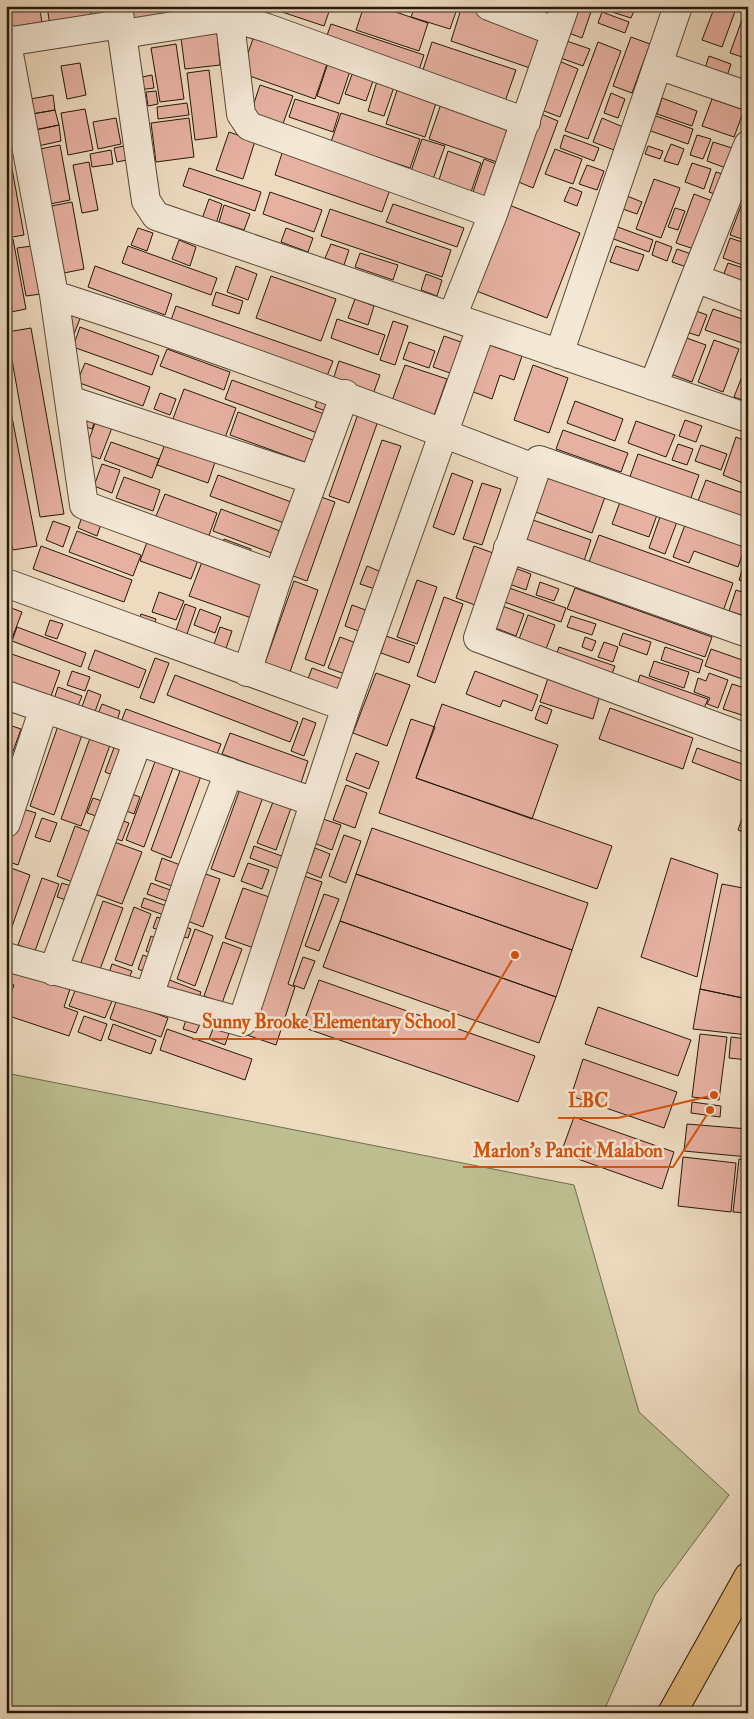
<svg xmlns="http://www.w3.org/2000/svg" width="754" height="1719" font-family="'IM FELL Double Pica',serif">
<rect width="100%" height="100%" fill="#eddabf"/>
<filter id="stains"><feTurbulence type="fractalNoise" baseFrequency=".004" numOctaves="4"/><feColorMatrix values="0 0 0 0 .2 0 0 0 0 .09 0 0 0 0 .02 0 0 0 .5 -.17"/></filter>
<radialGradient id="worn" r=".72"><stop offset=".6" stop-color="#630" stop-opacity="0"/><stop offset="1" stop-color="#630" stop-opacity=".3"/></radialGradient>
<path fill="#bcbe90" stroke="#706c4d" d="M6 1073 574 1185 639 1412 729 1495 655 1595 603 1713H6Z"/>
<path fill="#e7b1a2" stroke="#25190a" d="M7 6H39L42 22 11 27Z
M47 6H90L92 20 50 26Z
M143 6H167L169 20 127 25 124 9Z
M174 6H194V10L175 13Z
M264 6H331L324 26Z
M364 6H378L428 23 419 51 356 30Z
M394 6H409L407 12Z
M415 6H458L450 29 411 17Z
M462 6H469L543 31 530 68 451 41Z
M535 6H551L547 18 532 13Z
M570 6H593L582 38 561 30Z
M614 6H636L631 18 612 12Z
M715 6H737L722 47 702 40Z
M747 6H748V59L730 53Z
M602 12 629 22 625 33 598 23Z
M331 24 424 55 416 79 323 47Z
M217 33 220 65 185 69 181 38Z
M255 33 329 58 315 99 241 73Z
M631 37 650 44 632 93 613 86Z
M561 39 590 49 583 66 555 56Z
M432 42 516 70 502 110 419 82Z
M598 42 621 51 588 139 565 131Z
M176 44 184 99 160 102 151 48Z
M709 56 731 64 726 79 704 71Z
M330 57 352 65 339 104 317 96Z
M554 59 578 69 560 117 536 108Z
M80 63 86 95 67 99 61 66Z
M354 69 375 75 366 101 345 94Z
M209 70 217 137 195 140 187 73Z
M152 75 154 88 139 90 137 78Z
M378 78 395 84 384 116 368 111Z
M399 84 438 97 425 137 386 124Z
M260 85 293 96 281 129 249 118Z
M156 91 158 104 148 106 146 92Z
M611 93 625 99 618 118 604 113Z
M53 95 55 110 32 114 30 99Z
M443 98 514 122 500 163 429 139Z
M662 98 697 111 692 126 657 114Z
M295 99 339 113 333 132 289 117Z
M712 99 744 110 734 137 702 126Z
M187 103 189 115 158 119 157 107Z
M85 109 93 150 68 155 61 113Z
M55 110 59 125 35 130 32 114Z
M341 113 420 139 410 168 331 142Z
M539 113 558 121 533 188 514 180Z
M653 115 693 129 688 144 648 130Z
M116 118 121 144 98 149 93 122Z
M189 118 194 157 156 162 151 123Z
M602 118 623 127 614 150 593 142Z
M10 123 15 148 6 150V124Z
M59 125 61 141 38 146 35 130Z
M229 132 255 141 243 179 216 170Z
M564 135 599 148 594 161 560 148Z
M697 135 711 139 703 159 690 155Z
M422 139 445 146 432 182 410 174Z
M713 142 732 148 726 168 707 161Z
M671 144 684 149 678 165 664 161Z
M60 145 70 200 50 204 40 149Z
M124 146 127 160 117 162 114 148Z
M648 146 663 151 660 159 645 154Z
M284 147 392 184 382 212 275 175Z
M555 149 582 159 573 184 545 174Z
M111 150 113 164 92 167 90 154Z
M448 151 481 163 471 192 439 180Z
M6 152H9L24 235 6 238Z
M484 159 499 165 486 204 471 198Z
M89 162 98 210 82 213 73 165Z
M692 163 711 169 704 189 685 182Z
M587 165 604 171 597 190 579 184Z
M189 168 261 192 255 211 183 186Z
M716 172 732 177 724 198 709 192Z
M654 179 680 188 661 238 636 229Z
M570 187 582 192 577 206 564 201Z
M270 192 322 210 314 232 263 214Z
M622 194 642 202 637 214 617 207Z
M694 194 720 204 703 252 676 243Z
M209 199 222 204 216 224 202 219Z
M72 202 84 269 64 273 51 206Z
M504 203 580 233 547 318 471 289Z
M393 204 464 228 457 247 386 222Z
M224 205 250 214 244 230 219 222Z
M741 206 748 209V241L730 235Z
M675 208 685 211 678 230 668 227Z
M330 209 451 250 442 277 321 236Z
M615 226 653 240 649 252 611 238Z
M138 228 153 233 147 251 131 245Z
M286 228 313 238 308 252 281 242Z
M730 238 748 244V267L723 258Z
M13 239 26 309 6 313V241Z
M179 240 196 247 190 266 172 259Z
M656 241 672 247 667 261 652 255Z
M331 244 349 250 344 265 325 258Z
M32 246 41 294 26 296 17 248Z
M128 246 217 278 211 295 122 263Z
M616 246 644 255 638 271 610 262Z
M677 249 700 257 695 270 672 262Z
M360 253 398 265 393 280 355 267Z
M728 263 746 269 739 291 720 284Z
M95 266 172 294 165 315 88 287Z
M236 266 257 274 248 300 227 292Z
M426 274 442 280 437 296 421 290Z
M271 276 336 299 321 341 256 318Z
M216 292 243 301 239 314 212 305Z
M355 299 374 306 368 325 348 318Z
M176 306 333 361 325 381 169 326Z
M688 308 707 315 699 336 680 330Z
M713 309 748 321V345L705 330Z
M69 312 81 316 74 334 62 329Z
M337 319 385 335 378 355 331 338Z
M393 321 408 326 395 365 380 360Z
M80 327 159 356 152 375 73 347Z
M31 328 64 514 40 517 7 332Z
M444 336 461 342 450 373 433 367Z
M681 336 706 345 692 382 668 373Z
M714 340 739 349 723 392 698 382Z
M409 342 435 351 429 368 403 359Z
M490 345 522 356 514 380 500 375 492 399 463 388 473 359 483 363Z
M167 349 230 372 224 390 160 366Z
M748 355V371L742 369Z
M339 361 380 375 372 397 332 383Z
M85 363 150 387 143 406 77 382Z
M405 365 447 379 431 424 389 409Z
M533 365 568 378 549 433 514 420Z
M741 379 748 381V402L734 397Z
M232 380 327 415 320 434 225 399Z
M6 386 37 546 13 550 6 514Z
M184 389 236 408 222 446 170 427Z
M160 393 176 399 170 415 154 409Z
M320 393 336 399 331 413 315 407Z
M575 401 623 419 615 441 567 423Z
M86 411 97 415 92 429 81 425Z
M238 412 318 442 310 464 230 435Z
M358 414 378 421 349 503 329 496Z
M98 415 115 420 100 459 84 453Z
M685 420 702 426 696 442 679 436Z
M636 421 675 435 666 457 628 443Z
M563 430 628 453 621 472 556 449Z
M736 437 748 442V470L743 483 723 475Z
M382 440 401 446 324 666 305 659Z
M111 442 159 459 152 478 104 460Z
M165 444 215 462 208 483 157 465Z
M678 444 693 449 687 465 672 460Z
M701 445 727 454 721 470 695 461Z
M638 454 699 475 687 509 626 488Z
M102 464 120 470 112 493 94 486Z
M452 473 473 481 454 535 433 527Z
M218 475 302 506 295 527 210 496Z
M545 476 605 497 592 533 533 511Z
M124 477 160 490 153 511 116 498Z
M706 480 748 495V528L695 509Z
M482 483 501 489 482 545 463 539Z
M165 494 217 513 207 541 154 521Z
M313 494 335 502 307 581 285 573Z
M620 502 657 515 649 537 612 524Z
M221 509 291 535 282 557 213 531Z
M83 514 102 521 97 536 78 528Z
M661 514 678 519 665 554 649 548Z
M533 520 591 540 584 561 526 540Z
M53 521 70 527 63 547 46 540Z
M685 525 745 547 738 567 694 551 689 563 673 557Z
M77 531 141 555 133 576 69 552Z
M150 534 201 552 191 579 140 561Z
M599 535 733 583 721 617 586 570Z
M224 539 251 549 248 559 221 549Z
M41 546 132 580 124 602 33 569Z
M474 546 493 553 475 605 456 598Z
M205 554 275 580 260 621 189 596Z
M746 559H748V583L739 580Z
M367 566 384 573 378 590 360 584Z
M515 568 531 574 526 590 509 584Z
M417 580 437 587 417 644 397 637Z
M294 581 318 590 290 672 265 663Z
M540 582 559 589 554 601 536 595Z
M498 584 566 608 561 622 493 598Z
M575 588 712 637 705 657 567 609Z
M736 590 748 594V617L729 611Z
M159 592 184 601 176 620 152 612Z
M444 597 463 604 435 683 417 676Z
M494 603 524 614 516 636 485 624Z
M185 604 196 608 184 643 173 639Z
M352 605 371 612 364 633 345 626Z
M6 606 22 612 8 649 6 648Z
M200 609 221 617 215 633 194 625Z
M141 614 156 619 153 629 138 624Z
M528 615 555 625 543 657 516 647Z
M571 616 596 624 592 635 567 627Z
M50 620 63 624 57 639 45 635Z
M17 627 86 653 81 667 12 641Z
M220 627 232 631 223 657 211 653Z
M623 633 651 642 647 655 619 645Z
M386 636 415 646 409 663 381 653Z
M340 637 356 643 345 674 328 668Z
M585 637 596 641 592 651 582 647Z
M604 642 618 647 613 662 598 657Z
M559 647 615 666 609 681 554 662Z
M665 647 703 660 699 673 661 660Z
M711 649 748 662V681L705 666Z
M95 650 146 670 139 688 88 669Z
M6 652 60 671 51 696 6 680Z
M155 658 169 663 154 703 140 698Z
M654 661 689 672 684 688 649 676Z
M312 668 342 679 336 695 306 684Z
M72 671 90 677 85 691 67 685Z
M475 671 538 695 532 711 503 700 500 707 466 694Z
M376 673 410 685 387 746 353 733Z
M709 673 728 680 718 708 707 704 710 698 694 692 698 678 706 681Z
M175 675 298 722 290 742 167 695Z
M640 675 708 699 701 716 635 692Z
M548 678 600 695 593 719 540 702Z
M732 684 748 689V717L723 709Z
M58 687 82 696 75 713 52 705Z
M88 690 101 695 92 720 79 715Z
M102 704 120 711 115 728 95 721Z
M442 704 558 745 532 819 416 778Z
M540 705 552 710 547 724 535 719Z
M610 708 693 738 683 769 599 739Z
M126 709 221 744 214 762 119 727Z
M303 718 316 723 304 756 291 751Z
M411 719 435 727 416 778 612 846 597 889 379 813Z
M6 724 21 729 6 771Z
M58 726 82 735 54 815 30 806Z
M230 733 308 761 301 783 222 754Z
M90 738 110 745 81 826 61 819Z
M115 745 130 750 120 778 105 772Z
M697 748 748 766 744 782 692 762Z
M356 753 379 762 369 789 346 780Z
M156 759 174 765 144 847 126 840Z
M181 768 201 776 171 858 151 850Z
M346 785 367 793 355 828 333 820Z
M240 789 263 797 234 877 211 869Z
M121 790 140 797 134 814 116 807Z
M93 798 111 804 105 819 87 813Z
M273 802 291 808 276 850 257 843Z
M748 802V834L738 830Z
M20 808 36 813 18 865 6 861V849Z
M112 817 129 823 122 841 106 835Z
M42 818 57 823 50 842 35 837Z
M323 819 341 825 332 850 314 843Z
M75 826 93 833 75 883 57 876Z
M372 828 588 903 572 950 356 874Z
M344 835 361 841 346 883 329 876Z
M103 838 142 852 122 904 84 890Z
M254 846 290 859 285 871 250 858Z
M315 848 330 854 321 878 306 872Z
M162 858 188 868 180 889 155 880Z
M671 858 718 874 697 977 641 957Z
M248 863 269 870 262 889 241 881Z
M11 868 30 875 7 941 6 881Z
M197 871 220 879 203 927 180 918Z
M298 874 322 882 288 984 295 987 276 1045 244 1034Z
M356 874 572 950 556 997 340 921Z
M42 878 59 884 35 951 18 945Z
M62 883 77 888 72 902 57 897Z
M151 883 173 891 169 902 147 894Z
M722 884 748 889V969L742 998 700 989Z
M243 888 275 899 257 949 225 938Z
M324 894 339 899 319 951 305 946Z
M144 898 167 906 164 915 141 907Z
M103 901 123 908 99 972 80 965Z
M134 907 151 914 132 966 115 960Z
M157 917 166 920 162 931 153 928Z
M340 921 556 997 539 1043 323 967Z
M181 925 191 929 188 938 177 935Z
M195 929 213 936 195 986 177 979Z
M151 936 157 939 152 954 146 951Z
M223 942 242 949 222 1003 204 996Z
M143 955 153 959 148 973 138 969Z
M303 957 315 961 304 989 293 985Z
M112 964 132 971 127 983 108 976Z
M6 969 71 986 64 1007 78 1012 69 1036 6 1015V1007L14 985 6 983Z
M167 979 201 992 196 1005 163 993Z
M319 980 535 1056 518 1102 302 1027Z
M76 988 112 1001 105 1018 69 1006Z
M700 989 748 999V1035L693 1029Z
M117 999 168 1018 161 1037 110 1019Z
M598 1007 691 1040 678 1076 585 1044Z
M84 1016 107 1024 101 1041 78 1032Z
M187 1017 201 1022 196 1033 183 1029Z
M113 1024 156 1040 151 1054 108 1039Z
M215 1024 230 1030 225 1045 209 1039Z
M167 1029 252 1059 245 1080 160 1050Z
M700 1034 727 1037 719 1100 692 1097Z
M731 1037 748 1039V1060L729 1058Z
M583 1059 677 1092 664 1128 571 1096Z
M692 1102 721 1106 720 1117 691 1113Z
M574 1117 674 1152 662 1189 561 1153Z
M687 1124 748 1129V1157L684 1151Z
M683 1157 736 1163 731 1212 678 1206Z
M739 1159 748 1160V1213L733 1212Z"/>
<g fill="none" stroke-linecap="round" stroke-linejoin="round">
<defs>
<path id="minor" d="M118 6 146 201 156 216 748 418
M228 6 241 114 249 126 493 214
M489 6 556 32
M123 34 230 17 267 28 526 122
M6 38 54 295 84 505 278 576
M6 42 121 24
M658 65 748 96
M748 145 695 278 748 298
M54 295C217 347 377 407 536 469L478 638 747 738
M452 317 493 214 565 6
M559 354 678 6
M653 386 695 278
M69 400 313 480
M536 469 539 460 748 533
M508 548 748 633
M6 583 346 707
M247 672 278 576 345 394
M6 695 314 802
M6 823 44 708
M6 957 242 1022 346 707 481 328
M53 971 138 741
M149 996 190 875 229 772"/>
<path id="major" d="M672 1713 748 1577"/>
</defs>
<use href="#minor" stroke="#574937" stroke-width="30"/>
<use href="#major" stroke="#25190a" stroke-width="30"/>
<use href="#minor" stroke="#f3e7d5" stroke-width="28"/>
<use href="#major" stroke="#e6bd80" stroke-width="28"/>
</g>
<path fill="none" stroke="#d4530c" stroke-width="2" d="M515 955L465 1039H192M714 1095L618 1118H558M710 1110L673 1167H463"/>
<g fill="#d4530c" stroke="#f3e7d5" stroke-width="2">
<circle cx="515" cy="955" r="5"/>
<circle cx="714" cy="1095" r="5"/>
<circle cx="710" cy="1110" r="5"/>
</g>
<g font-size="19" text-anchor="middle" font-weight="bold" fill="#d4530c" stroke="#f3e7d5" stroke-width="5" stroke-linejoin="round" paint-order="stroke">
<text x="329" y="1028">Sunny Brooke Elementary School</text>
<text x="588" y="1107">LBC</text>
<text x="568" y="1157">Marlon's Pancit Malabon</text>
</g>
<rect width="754" height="1719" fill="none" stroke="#eddabf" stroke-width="25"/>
<rect x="8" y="8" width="739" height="1704" fill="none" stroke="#25190a" stroke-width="2.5"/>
<rect x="12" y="12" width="729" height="1694" fill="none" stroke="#25190a"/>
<rect width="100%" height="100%" filter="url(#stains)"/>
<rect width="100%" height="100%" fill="url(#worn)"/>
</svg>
